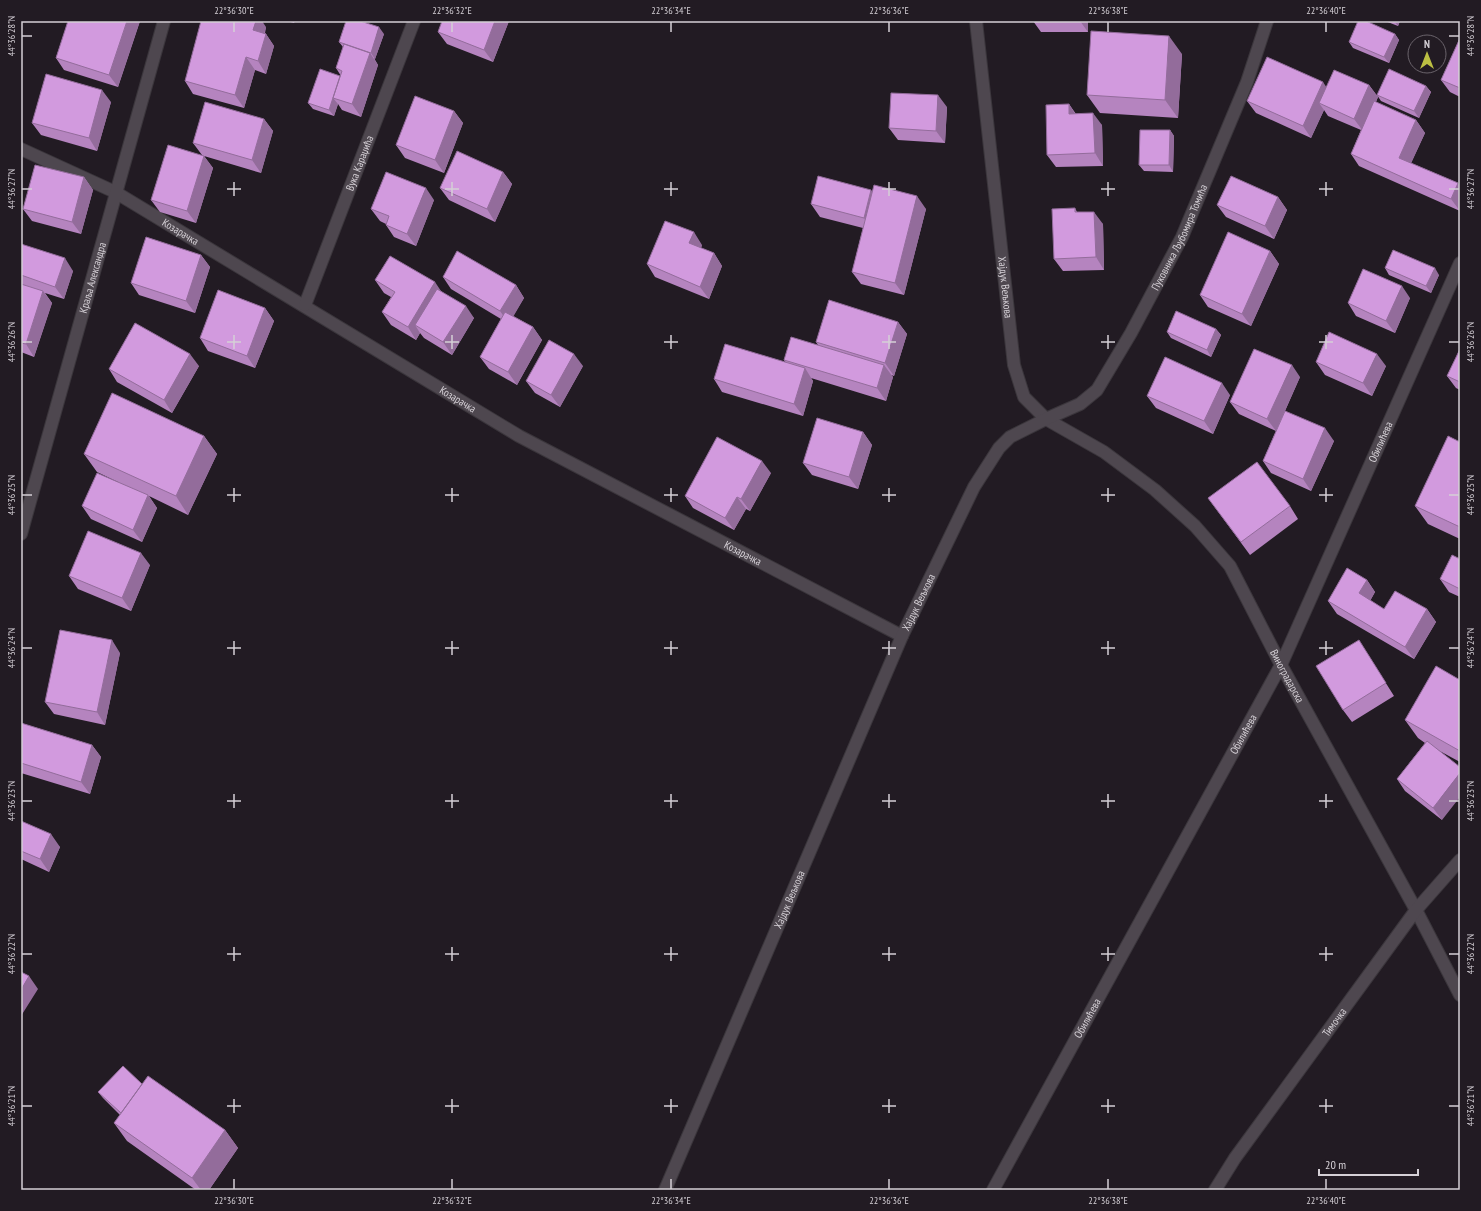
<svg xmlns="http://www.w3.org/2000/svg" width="1481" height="1211" font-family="'PT Sans Narrow',sans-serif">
<rect width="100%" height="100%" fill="#221b23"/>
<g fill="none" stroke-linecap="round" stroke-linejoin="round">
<defs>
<g id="minor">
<path id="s1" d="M976 21 1014 365 1024 397 1046 419 1104 452 1155 490 1195 526 1230 566 1281 665 1416 910 1460 995"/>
<path id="s2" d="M21 149 115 192 519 436 902 636"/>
<path id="s3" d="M305 305 414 21"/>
<path id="s4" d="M21 534 164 21"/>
<path id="s5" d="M665 1190 902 636 974 487 999 448 1010 437 1046 419 1080 404 1097 390 1131 333 1182 237 1247 82 1267 21"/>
<path id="s6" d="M993 1190 1281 665 1460 263"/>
<path id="s7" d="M1215 1190 1235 1158 1416 910 1460 860"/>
</g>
</defs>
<use href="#minor" stroke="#3b363c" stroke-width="14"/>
<use href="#minor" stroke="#4e474f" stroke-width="12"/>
</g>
<path fill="#b584bf" d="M68 21H140L118 87 64 70 56 58Z
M287 21H295L294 23Z
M509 21 493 62 447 44 438 32Z
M1033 21H1088V32H1041Z
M1385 21H1400L1398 26Z
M266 27 265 33 266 34 274 46 266 74 255 70 244 108 193 94 185 81Z
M384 34 375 59 374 58 378 65 361 117 342 110 338 104 334 116 313 109 308 103 341 76 336 68 343 47 339 42Z
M1395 34 1399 40 1389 63 1353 48 1349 42Z
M1460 38V97L1450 92 1441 80Z
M1182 54 1178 118 1100 113 1087 95Z
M1369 85 1378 97 1376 102 1416 120 1425 133 1411 163 1458 183 1460 211 1359 166 1351 154 1361 130 1328 116 1324 110 1311 138 1256 113 1247 101 1326 87Z
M1426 86 1431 92 1419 118 1381 101 1377 95Z
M111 102 97 151 41 135 32 123Z
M1069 104 1076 114 1102 125 1103 166 1056 167 1047 155Z
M947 107 945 143 898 140 889 128Z
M454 111 463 123 444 173 405 158 396 145Z
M264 119 273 131 261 173 204 156 213 168 196 223 160 212 151 200 202 155 193 143Z
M1170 130 1174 136 1173 172 1144 171 1139 165Z
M503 172 512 184 495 222 449 200 440 188Z
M84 177 93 190 81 234 32 221 23 209Z
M873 191 926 209 904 295 861 284 852 272 863 228 820 217 811 204Z
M1278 197 1287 210 1274 239 1226 217 1217 205Z
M434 200 416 246 394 237 386 225V224L380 221 371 209Z
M1075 208 1077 212 1103 224 1104 270 1063 271 1054 259Z
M21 244 73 271 64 299 45 293 52 303 34 357 21 352Z
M702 245 701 248 714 253 722 266 709 299 655 277 647 264Z
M1270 251 1279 264 1251 326 1208 307 1200 295Z
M201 255 210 267 195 313 139 295 131 283Z
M1385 268 1439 275 1431 293 1389 275Z
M443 277 516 285 524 298 513 316 533 327 542 340 517 385 489 369 480 357 501 319 451 289Z
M375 280 441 291 474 318 452 355 424 338 420 333 416 340 391 325 382 312 391 297 384 293Z
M1410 298 1395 333 1356 316 1348 303Z
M265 308 274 321 255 368 208 351 200 338Z
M898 322 907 334 894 376 891 375 893 377 886 401 811 378 813 381 803 416 722 392 714 379 786 363 784 360 818 345 816 342Z
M1216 329 1221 335 1211 357 1171 338 1167 332Z
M1460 349V390L1456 388 1447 376Z
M1316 362 1386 366 1372 396 1325 375Z
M199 366 172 413 117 382 109 369Z
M583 366 560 407 535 393 526 381Z
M1300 377 1285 411 1334 441 1311 491 1271 473 1263 461 1276 431 1239 414 1230 402Z
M1230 395 1213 434 1156 408 1147 396Z
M863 432 872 445 858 489 812 475 803 463Z
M204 436 217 454 188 515 149 496 157 508 142 542 91 519 82 506 118 482 97 472 84 454Z
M1460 442V539L1428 524 1415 506Z
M771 473 750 511 746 509 734 530 693 508 685 496Z
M1208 498 1290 506 1298 519 1250 555Z
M1460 559V597L1449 592 1440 579Z
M150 565 131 611 78 589 69 576Z
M1367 580 1375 592 1370 601 1384 609H1427L1436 622 1414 659 1337 614 1328 601Z
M120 653 105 725 54 714 45 702Z
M1367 653 1394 696 1352 722 1343 710Z
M1460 680V762L1436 749 1442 820 1405 791 1397 779 1425 743 1418 738 1405 720Z
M21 723 92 745 101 757 90 794 21 773Z
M21 821 60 847 49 872 21 859Z
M142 1084 225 1130 238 1148 209 1190H196L127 1141 114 1123 120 1115 103 1098 98 1092Z"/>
<path fill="#936c9b" d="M127 21H140L118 87 109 75Z
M256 21H262L266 27 262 42 253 30Z
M495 21H509L493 62 484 50Z
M1080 21H1088V32Z
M1394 21H1400L1398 26Z
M379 27 384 34 375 59 371 53Z
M266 34 274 46 266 74 258 61Z
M1395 34 1399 40 1389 63 1384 57Z
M1169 36 1182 54 1178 118 1165 100Z
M370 53 378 65 361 117 352 104Z
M246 57 255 70 244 108 235 95Z
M1323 82 1331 94 1319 103 1324 110 1311 138 1303 126Z
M1369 85 1378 97 1363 131 1354 119Z
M1426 86 1431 92 1419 118 1414 111Z
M102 90 111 102 97 151 89 138Z
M938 95 947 107 945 143 936 131Z
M333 98 338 104 334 116 329 110Z
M1069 104 1077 117 1069 114Z
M454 111 463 123 444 173 435 160Z
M1093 113 1102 125 1103 166 1095 153Z
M264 119 273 131 261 173 252 160Z
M1416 120 1425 133 1408 170 1399 158Z
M1170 130 1174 136 1173 172 1169 165Z
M204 156 213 168 196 223 187 211Z
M503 172 512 184 495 222 487 209Z
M84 177 93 190 81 234 72 222Z
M1458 183 1460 187V211L1451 199Z
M426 188 434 200 416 246 407 234Z
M871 190 880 202 873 230 864 218Z
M917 196 926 209 904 295 895 283Z
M1278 197 1287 210 1274 239 1265 226Z
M1094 212 1103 224 1104 270 1096 257Z
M694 232 702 245 698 256 689 243Z
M1270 251 1279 264 1251 326 1242 314Z
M714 253 722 266 709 299 700 287Z
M201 255 210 267 195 313 186 301Z
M65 258 73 271 64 299 55 287Z
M1435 268 1439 275 1431 293 1426 286Z
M435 282 443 294 415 325 420 333 416 340 408 327Z
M516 285 524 298 509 324 500 311Z
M1402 286 1410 298 1395 333 1386 321Z
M43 291 52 303 34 357 26 344Z
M466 306 474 318 452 355 443 342Z
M265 308 274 321 255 368 247 356Z
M898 322 907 334 894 376 885 363Z
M533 327 542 340 517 385 508 372Z
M1216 329 1221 335 1211 357 1207 350Z
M190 354 199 366 172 413 164 400Z
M574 354 583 366 560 407 551 395Z
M1377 354 1386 366 1372 396 1363 383Z
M884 365 893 377 886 401 877 388Z
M1292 365 1300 377 1276 431 1267 419Z
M805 368 813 381 803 416 794 404Z
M1222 383 1230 395 1213 434 1204 421Z
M1325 428 1334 441 1311 491 1303 479Z
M863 432 872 445 858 489 849 477Z
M204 436 217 454 188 515 176 496Z
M762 461 771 473 750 511 741 499Z
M148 495 157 508 142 542 133 530Z
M737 497 746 509 734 530 725 518Z
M141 553 150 565 131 611 122 598Z
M1367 580 1375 592 1367 606 1359 593Z
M1427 609 1436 622 1414 659 1405 647Z
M112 640 120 653 105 725 97 712Z
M92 745 101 757 90 794 81 782Z
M1460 773V797L1442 820 1433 808Z
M51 834 60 847 49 872 40 859Z
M29 976 38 989 21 1016V990Z
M225 1130 238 1148 209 1190H201L192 1178Z"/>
<path fill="#d29ade" stroke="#936c9b" d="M68 21H127L109 75 56 58Z
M201 21H256L253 30 266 34 258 61 246 57 235 95 185 81Z
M346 21H360L379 27 371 53 339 42Z
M442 21H495L484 50 438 32Z
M1358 21H1366L1395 34 1384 57 1349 42Z
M1091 31 1169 36 1165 100 1087 95Z
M1460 38V88L1441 80Z
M344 44 370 53 352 104 333 98 342 71 336 68Z
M1267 57 1323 82 1303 126 1247 101Z
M320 69 340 76 329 110 308 103Z
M1389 69 1426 86 1414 111 1377 95Z
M1334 70 1369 85 1354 119 1319 103Z
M46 74 102 90 89 138 32 123Z
M891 93 938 95 936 131 889 128Z
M415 96 454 111 435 160 396 145Z
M1374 101 1416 120 1399 158 1458 183 1451 199 1351 154Z
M205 102 264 119 252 160 193 143Z
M1069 104V114L1093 113 1095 153 1047 155 1046 105Z
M1140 130H1170L1169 165H1139Z
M168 145 204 156 187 211 151 200Z
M457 151 503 172 487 209 440 188Z
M35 165 84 177 72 222 23 209Z
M386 172 426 188 407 234 386 225 389 216 371 209Z
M818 176 871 190 864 218 811 204Z
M1231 176 1278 197 1265 226 1217 205Z
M874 185 917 196 895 283 852 272Z
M1075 208V212H1094L1096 257 1054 259 1052 209Z
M665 221 694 232 689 243 714 253 700 287 647 264Z
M1228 232 1270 251 1242 314 1200 295Z
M146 237 201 255 186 301 131 283Z
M21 244 65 258 55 287 21 275Z
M1393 250 1435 268 1426 286 1385 268Z
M457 251 516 285 500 311 443 277Z
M390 256 435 282 408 327 382 312 395 292 375 280Z
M1363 269 1402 286 1386 321 1348 303Z
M21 284 43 291 26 344 21 343Z
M437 289 466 306 443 342 415 325Z
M218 290 265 308 247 356 200 338Z
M829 300 898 322 885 363 816 342Z
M1176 311 1216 329 1207 350 1167 332Z
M505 312 533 327 508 372 480 357Z
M135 323 190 354 164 400 109 369Z
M1329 332 1377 354 1363 383 1316 362Z
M791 337 884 365 877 388 784 360Z
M549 340 574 354 551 395 526 381Z
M725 344 805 368 794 404 714 379Z
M1254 349 1292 365 1267 419 1230 402Z
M1460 349V382L1447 376Z
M1165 357 1222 383 1204 421 1147 396Z
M112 393 204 436 176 496 84 454Z
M1285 411 1325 428 1303 479 1263 461Z
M817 418 863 432 849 477 803 463Z
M1448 436 1460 442V527L1415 506Z
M717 437 762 461 741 499 737 497 725 518 685 496Z
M1257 462 1290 506 1241 542 1208 498Z
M97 473 148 495 133 530 82 506Z
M88 531 141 553 122 598 69 576Z
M1452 555 1460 559V589L1440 579Z
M1347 568 1367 580 1359 593 1384 609 1395 591 1427 609 1405 647 1328 601Z
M60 630 112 640 97 712 45 702Z
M1359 640 1386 683 1343 710 1316 666Z
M1436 666 1460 680V751L1405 720Z
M21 723 92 745 81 782 21 763Z
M1427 741 1460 767V773L1433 808 1397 779Z
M21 821 51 834 40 859 21 851Z
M21 972 29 976 21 990Z
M123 1066 142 1084 121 1113 98 1092Z
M148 1076 225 1130 192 1178 114 1123Z"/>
<path fill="none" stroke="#d5d0d6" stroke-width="1.5" d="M234 22V32M452 22V32M671 22V32M889 22V32M1108 22V32M1326 22V32M22 36H32M1449 36H1459M234 182V196M452 182V196M671 182V196M889 182V196M1108 182V196M1326 182V196M22 189H32M227 189H241M445 189H459M664 189H678M882 189H896M1101 189H1115M1319 189H1333M1449 189H1459M234 335V349M452 335V349M671 335V349M889 335V349M1108 335V349M1326 335V349M22 342H32M227 342H241M445 342H459M664 342H678M882 342H896M1101 342H1115M1319 342H1333M1449 342H1459M234 488V502M452 488V502M671 488V502M889 488V502M1108 488V502M1326 488V502M22 495H32M227 495H241M445 495H459M664 495H678M882 495H896M1101 495H1115M1319 495H1333M1449 495H1459M234 641V655M452 641V655M671 641V655M889 641V655M1108 641V655M1326 641V655M22 648H32M227 648H241M445 648H459M664 648H678M882 648H896M1101 648H1115M1319 648H1333M1449 648H1459M234 794V808M452 794V808M671 794V808M889 794V808M1108 794V808M1326 794V808M22 801H32M227 801H241M445 801H459M664 801H678M882 801H896M1101 801H1115M1319 801H1333M1449 801H1459M234 947V961M452 947V961M671 947V961M889 947V961M1108 947V961M1326 947V961M22 954H32M227 954H241M445 954H459M664 954H678M882 954H896M1101 954H1115M1319 954H1333M1449 954H1459M234 1099V1113M452 1099V1113M671 1099V1113M889 1099V1113M1108 1099V1113M1326 1099V1113M22 1106H32M227 1106H241M445 1106H459M664 1106H678M882 1106H896M1101 1106H1115M1319 1106H1333M1449 1106H1459M234 1179V1189M452 1179V1189M671 1179V1189M889 1179V1189M1108 1179V1189M1326 1179V1189"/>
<g text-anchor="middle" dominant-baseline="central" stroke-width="4" stroke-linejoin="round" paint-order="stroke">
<g font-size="11" fill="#d5d0d6" stroke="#221b23">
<text stroke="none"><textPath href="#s3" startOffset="152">Вука Караџића</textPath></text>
<text stroke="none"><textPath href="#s2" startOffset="180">Козарачка</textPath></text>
<text stroke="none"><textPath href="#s5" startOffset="1103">Пуковника Љубомира Томића</textPath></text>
<text stroke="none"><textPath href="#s4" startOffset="266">Краља Александра</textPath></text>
<text stroke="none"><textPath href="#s1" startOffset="268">Хајдук Вељкова</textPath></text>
<text stroke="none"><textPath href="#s2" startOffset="504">Козарачка</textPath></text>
<text stroke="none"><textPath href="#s6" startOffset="843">Обилићева</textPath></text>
<text stroke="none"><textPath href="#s2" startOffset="828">Козарачка</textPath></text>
<text stroke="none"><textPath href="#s5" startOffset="640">Хајдук Вељкова</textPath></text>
<text stroke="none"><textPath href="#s1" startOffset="772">Виноградарска</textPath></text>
<text stroke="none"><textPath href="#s6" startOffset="520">Обилићева</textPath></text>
<text stroke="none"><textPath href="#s5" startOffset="316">Хајдук Вељкова</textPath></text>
<text stroke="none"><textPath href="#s6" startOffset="196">Обилићева</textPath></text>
<text stroke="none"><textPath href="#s7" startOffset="206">Тимочка</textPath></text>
</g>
</g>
<rect width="1481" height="1211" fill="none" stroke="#221b23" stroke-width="44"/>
<g transform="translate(1427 54)"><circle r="19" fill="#221b23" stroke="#6a636b"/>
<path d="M0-3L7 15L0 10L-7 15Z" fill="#bcbf43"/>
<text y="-6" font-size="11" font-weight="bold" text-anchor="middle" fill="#d5d0d6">N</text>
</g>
<path d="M1319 1169v6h99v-6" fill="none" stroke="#d5d0d6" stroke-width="2"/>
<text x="1325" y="1169" font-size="12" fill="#d5d0d6" stroke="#221b23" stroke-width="3" paint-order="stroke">20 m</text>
<rect x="22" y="22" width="1437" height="1167" fill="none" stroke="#d5d0d6" stroke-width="1.5"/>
<g font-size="10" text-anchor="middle" fill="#d5d0d6">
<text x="234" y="14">22°36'30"E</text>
<text x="452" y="14">22°36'32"E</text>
<text x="671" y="14">22°36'34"E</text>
<text x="889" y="14">22°36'36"E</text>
<text x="1108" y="14">22°36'38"E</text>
<text x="1326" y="14">22°36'40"E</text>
<text transform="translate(11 36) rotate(-90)" y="4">44°36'28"N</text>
<text transform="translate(1470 36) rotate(-90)" y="4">44°36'28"N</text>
<text transform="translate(11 189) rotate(-90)" y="4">44°36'27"N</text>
<text transform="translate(1470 189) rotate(-90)" y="4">44°36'27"N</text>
<text transform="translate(11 342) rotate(-90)" y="4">44°36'26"N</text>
<text transform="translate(1470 342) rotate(-90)" y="4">44°36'26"N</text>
<text transform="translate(11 495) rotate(-90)" y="4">44°36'25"N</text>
<text transform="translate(1470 495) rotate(-90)" y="4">44°36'25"N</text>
<text transform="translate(11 648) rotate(-90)" y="4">44°36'24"N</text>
<text transform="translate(1470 648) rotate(-90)" y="4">44°36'24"N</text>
<text transform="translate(11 801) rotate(-90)" y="4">44°36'23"N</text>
<text transform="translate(1470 801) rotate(-90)" y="4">44°36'23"N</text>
<text transform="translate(11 954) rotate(-90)" y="4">44°36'22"N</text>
<text transform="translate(1470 954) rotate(-90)" y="4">44°36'22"N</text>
<text transform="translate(11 1106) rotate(-90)" y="4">44°36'21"N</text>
<text transform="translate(1470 1106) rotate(-90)" y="4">44°36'21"N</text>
<text x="234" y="1204">22°36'30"E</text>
<text x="452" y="1204">22°36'32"E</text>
<text x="671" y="1204">22°36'34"E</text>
<text x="889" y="1204">22°36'36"E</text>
<text x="1108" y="1204">22°36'38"E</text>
<text x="1326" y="1204">22°36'40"E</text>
</g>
</svg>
